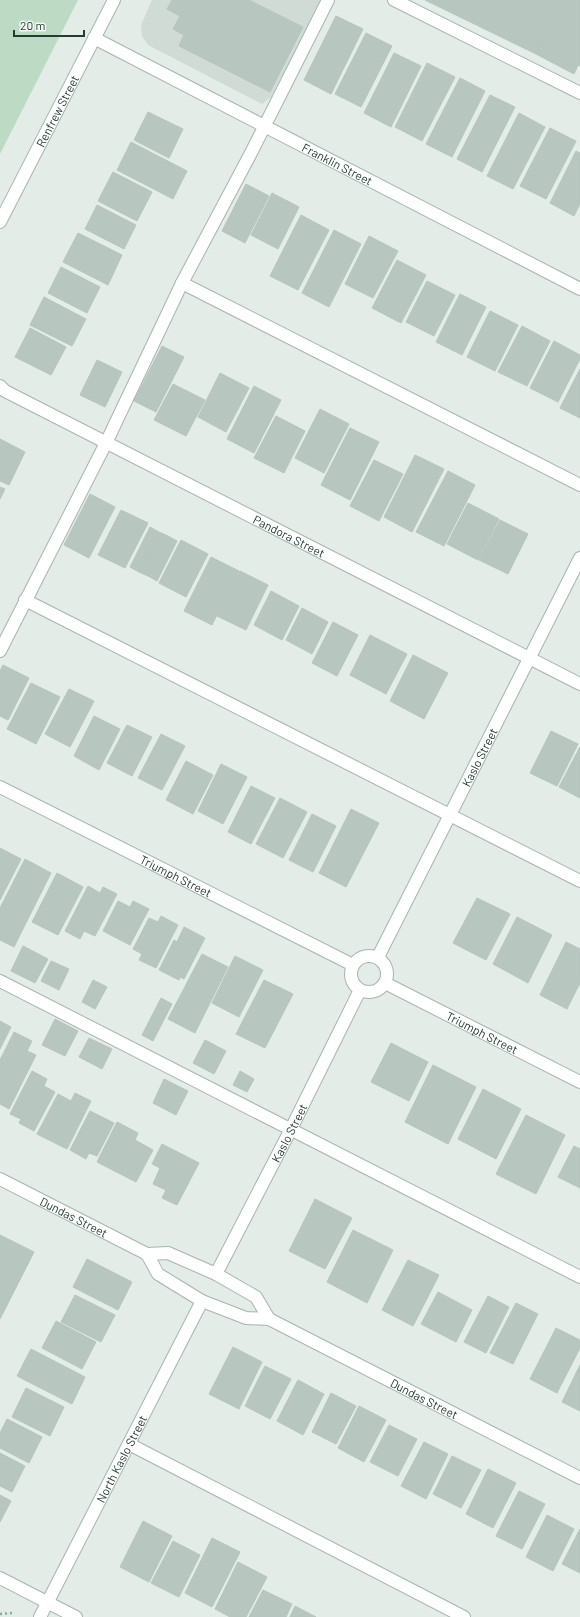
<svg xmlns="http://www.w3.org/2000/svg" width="580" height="1617" font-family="Barlow,sans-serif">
<rect width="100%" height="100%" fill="#e3ece7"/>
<path fill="#d1dbd6" d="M152 0H321L271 97 262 104 148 45 142 36 141 25Z"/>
<path fill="#bddbc4" d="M0 0H78L0 154Z"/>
<path fill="#b8c6c0" stroke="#b5c5be" d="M172 0H249L303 27 270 92 179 46 184 35 173 29 180 16 167 9Z
M425 0H564L536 54Z
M564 0H580V66L578 65 574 74 536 54Z
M336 16 363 29 331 94 304 80Z
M366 33 392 46 361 107 335 94Z
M394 53 421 66 391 127 364 113Z
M427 63 455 77 422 141 395 127Z
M460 78 485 91 452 157 426 144Z
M490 95 515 107 482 172 457 159Z
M148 112 183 129 169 158 134 140Z
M519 113 545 127 513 189 487 176Z
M550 128 576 141 546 199 520 186Z
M131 142 187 171 173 199 117 170Z
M576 151 580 153V204L574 216 550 203Z
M113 172 152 192 137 221 98 201Z
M246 184 269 196 245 243 222 231Z
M272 193 299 207 278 249 251 235Z
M97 205 136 225 124 249 85 229Z
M301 215 329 230 298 290 270 276Z
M334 230 361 244 329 307 302 293Z
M78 233 122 255 108 285 63 262Z
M369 236 398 251 373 298 345 284Z
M397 260 426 275 401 323 372 308Z
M61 267 100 287 87 313 48 293Z
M427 281 455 295 434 336 406 322Z
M460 294 486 307 462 355 436 342Z
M44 297 86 319 72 346 30 325Z
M490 311 518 325 495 371 467 357Z
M522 326 550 341 527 386 498 372Z
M30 328 66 347 51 375 15 357Z
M554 341 580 355V359L558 402 530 388Z
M162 346 184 357 156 412 134 401Z
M97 360 122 372 105 407 80 395Z
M580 369V418L560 408Z
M220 373 249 388 226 432 198 417Z
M173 384 205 400 186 436 154 420Z
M254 386 281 400 254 453 227 439Z
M320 409 349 424 324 473 295 458Z
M276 416 305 431 284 473 254 458Z
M350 428 379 442 350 500 321 485Z
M0 439 25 452 9 485 0 481Z
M415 455 444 469 412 532 384 517Z
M374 460 403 474 379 521 350 506Z
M448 471 475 485 444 546 416 532Z
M0 487 5 489 0 499Z
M90 494 115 507 89 558 64 545Z
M468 503 499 519 478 560 447 544Z
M121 510 148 523 125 568 98 555Z
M500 520 528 534 508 574 479 560Z
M150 527 159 532 139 572 130 567Z
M159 532 168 536 148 576 139 572Z
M168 536 177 541 157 581 148 576Z
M181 540 208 554 186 597 159 583Z
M211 557 239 571 212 625 184 611Z
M240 571 268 585 246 630 217 616Z
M271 591 299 606 282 640 254 625Z
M302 608 328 622 312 654 286 640Z
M333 622 358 635 337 676 312 663Z
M370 635 407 654 386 694 350 675Z
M413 655 448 673 424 719 390 701Z
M3 665 29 678 8 720 0 716V671Z
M31 683 60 697 36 744 7 729Z
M69 689 94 701 70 747 45 734Z
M94 716 120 729 99 770 74 756Z
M127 725 152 737 132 776 107 763Z
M551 731 578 744 557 786 530 773Z
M161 734 185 746 162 790 138 778Z
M580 747V798L559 787Z
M186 761 213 775 193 814 166 800Z
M221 764 247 777 223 824 198 811Z
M251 786 275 798 251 844 228 832Z
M280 798 307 812 283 858 256 844Z
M351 809 379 823 346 887 319 873Z
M312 814 336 826 313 872 289 860Z
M0 848 21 859 0 900Z
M25 859 51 873 14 947 0 940V908Z
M57 873 83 887 58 935 32 922Z
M88 886 100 893 103 887 117 894 95 936 84 931 80 939 65 931Z
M477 898 510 914 486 960 453 943Z
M118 901 130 907 133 901 149 909 130 945 103 931Z
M161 916 178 925 156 968 139 960 142 954 133 949 149 918 158 922Z
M517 917 552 935 528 983 493 964Z
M184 927 205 938 184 979 180 977 179 980 159 970 174 940 177 942Z
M566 942 580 949V983L567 1009 540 995Z
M23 946 48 959 35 983 11 971Z
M202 954 228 967 195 1033 168 1019Z
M235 956 263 970 239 1017 212 1003Z
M51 961 69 969 59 990 41 981Z
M93 980 107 987 95 1009 82 1002Z
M264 980 293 994 265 1048 236 1034Z
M161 998 172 1004 153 1041 142 1035Z
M55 1019 78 1031 65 1056 42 1045Z
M0 1021 11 1027 0 1049Z
M14 1032 32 1041 27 1051 36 1055 9 1109 0 1104V1060Z
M89 1038 112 1049 102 1069 79 1057Z
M205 1040 226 1051 214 1074 193 1063Z
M391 1043 428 1062 409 1101 371 1082Z
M433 1065 476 1087 448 1144 405 1122Z
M32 1071 47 1079 44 1086 55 1092 34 1131 19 1123 21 1119 10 1114Z
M240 1071 254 1079 247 1092 233 1085Z
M164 1079 188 1091 176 1115 153 1103Z
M483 1089 521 1109 496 1159 458 1139Z
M75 1093 91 1101 67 1149 37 1134 58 1094 71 1101Z
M90 1111 114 1123 97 1156 89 1153 86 1159 70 1150Z
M526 1115 565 1135 536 1194 496 1174Z
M117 1122 138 1133 135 1140 153 1150 136 1182 97 1162Z
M162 1144 199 1163 177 1205 162 1198 166 1190 153 1184 160 1168 152 1164Z
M574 1146 580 1149V1188L558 1177Z
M315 1199 352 1218 325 1269 289 1251Z
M353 1230 393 1250 367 1303 327 1282Z
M0 1235 34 1252 0 1319Z
M87 1259 132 1282 118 1310 73 1287Z
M408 1260 439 1275 413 1326 382 1310Z
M438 1292 472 1310 456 1342 421 1324Z
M75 1295 115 1315 101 1342 61 1322Z
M488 1296 509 1307 486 1353 464 1342Z
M516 1303 538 1314 513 1364 490 1353Z
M56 1321 96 1342 82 1369 42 1348Z
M556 1328 580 1340V1348L557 1393 530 1379Z
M233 1347 262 1362 239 1409 209 1394Z
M31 1349 85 1377 72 1404 17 1376Z
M580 1365V1411L562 1402Z
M265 1366 291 1379 270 1419 245 1406Z
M298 1380 324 1394 303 1435 277 1421Z
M26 1388 64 1407 50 1436 12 1417Z
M331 1393 356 1406 336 1444 312 1432Z
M359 1406 386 1420 364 1462 338 1448Z
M7 1419 42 1437 29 1463 0 1448V1433Z
M389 1425 417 1439 398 1476 370 1462Z
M424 1442 448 1454 426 1499 401 1486Z
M0 1453 25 1466 12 1492 0 1486Z
M452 1456 481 1470 461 1508 433 1494Z
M488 1469 516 1483 493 1528 466 1514Z
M519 1491 545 1504 522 1549 496 1536Z
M0 1495 11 1501 0 1522Z
M547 1515 574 1529 553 1571 526 1557Z
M143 1521 172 1536 149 1582 120 1567Z
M580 1529V1573L562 1564Z
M212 1538 240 1552 212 1607 185 1593Z
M173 1541 200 1555 179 1597 151 1583Z
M238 1562 267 1577 246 1617H230L215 1609Z
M263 1590 292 1604 286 1617H249Z
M295 1606 316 1617H290Z"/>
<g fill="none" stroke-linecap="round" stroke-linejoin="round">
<defs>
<g id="minor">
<path d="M394 0 580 93"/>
<path id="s1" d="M94 38 580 289"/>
<path id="s2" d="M0 222 114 0"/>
<path d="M182 283 580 485"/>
<path id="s3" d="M0 386 5 391 580 684"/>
<path d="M25 600 580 881"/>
<path d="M0 651 106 443 182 283 252 151 328 0"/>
<path id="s4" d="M0 787 353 965"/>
<circle cx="369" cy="974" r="18"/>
<path id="s5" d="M378 957 580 558"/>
<path d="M0 981 580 1277"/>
<path id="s6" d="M385 983 580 1082"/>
<path id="s7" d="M0 1179 147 1254 168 1253 216 1274 256 1297 269 1319"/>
<path id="s8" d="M147 1254 158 1274 202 1301 246 1318 269 1319 580 1478"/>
<path id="s9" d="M216 1274 291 1129 360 990"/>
<path d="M129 1444 464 1617"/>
<path d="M0 1578 76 1617"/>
<path id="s10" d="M40 1617 202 1301"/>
</g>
</defs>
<use href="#minor" stroke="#a6b4ae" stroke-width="14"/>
<path stroke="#85ad9f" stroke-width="2.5" stroke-dasharray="2 3" stroke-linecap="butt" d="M0 1614 13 1613"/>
<use href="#minor" stroke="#fff" stroke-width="12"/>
</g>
<g text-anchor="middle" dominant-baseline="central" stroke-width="3" stroke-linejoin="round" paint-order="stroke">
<g font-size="12" fill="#243c34" stroke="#f3f8f5">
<text stroke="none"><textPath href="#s2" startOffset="125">Renfrew Street</textPath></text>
<text stroke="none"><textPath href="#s1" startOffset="274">Franklin Street</textPath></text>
<text stroke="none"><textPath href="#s3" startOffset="326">Pandora Street</textPath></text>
<text stroke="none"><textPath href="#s5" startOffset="224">Kaslo Street</textPath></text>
<text stroke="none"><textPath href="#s4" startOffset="197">Triumph Street</textPath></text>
<text stroke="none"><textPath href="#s6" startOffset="109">Triumph Street</textPath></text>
<text stroke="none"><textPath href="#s9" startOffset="159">Kaslo Street</textPath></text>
<text stroke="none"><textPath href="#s7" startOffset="83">Dundas Street</textPath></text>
<text stroke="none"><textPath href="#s8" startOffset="319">Dundas Street</textPath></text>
<text stroke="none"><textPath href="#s10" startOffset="178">North Kaslo Street</textPath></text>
</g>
</g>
<path d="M14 30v6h70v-6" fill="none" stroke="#243c34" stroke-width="2"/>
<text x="20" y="30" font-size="12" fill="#243c34" stroke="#f3f8f5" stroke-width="3" paint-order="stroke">20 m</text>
</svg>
